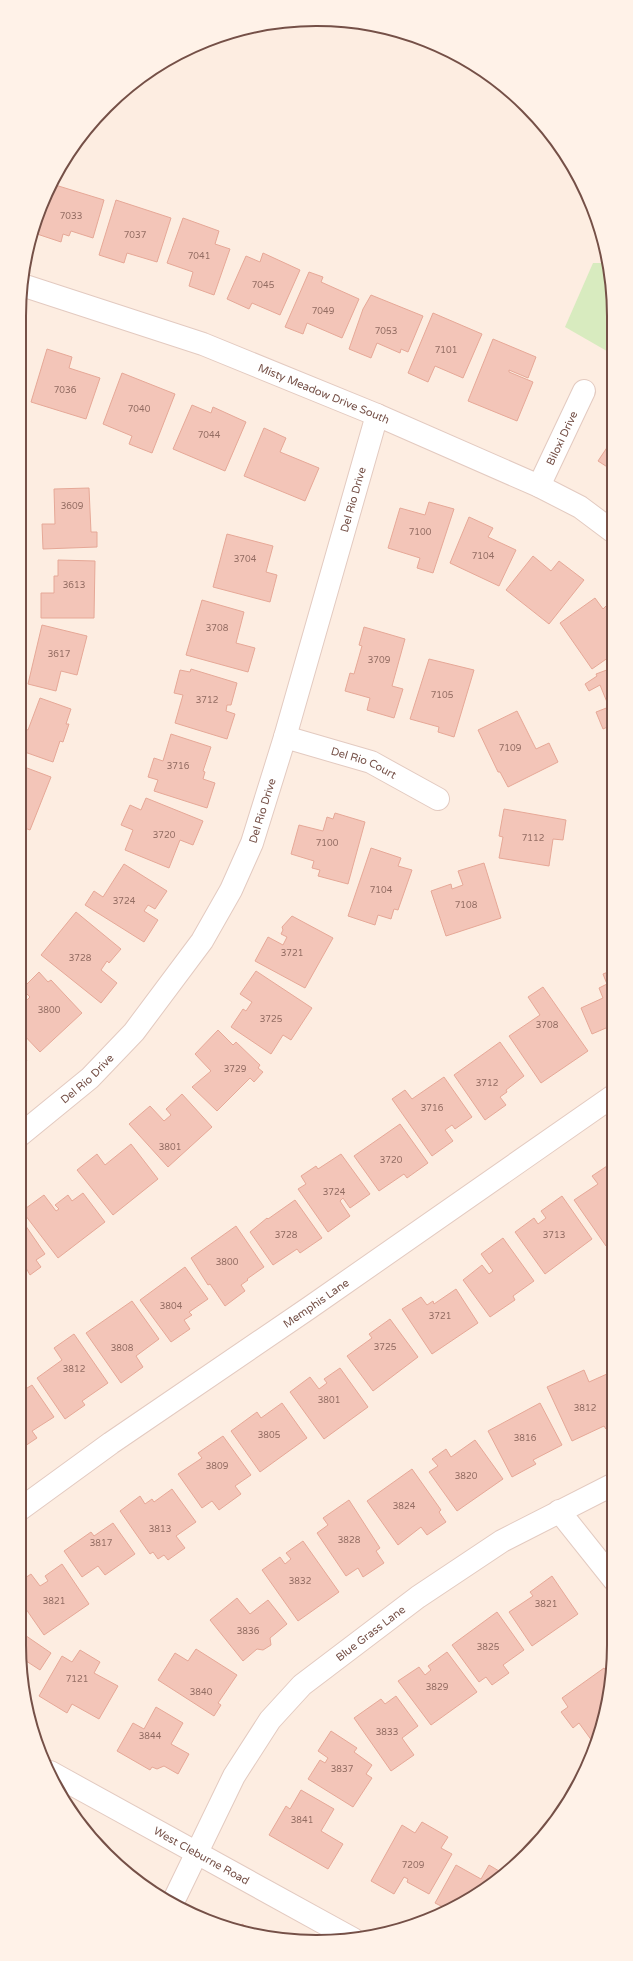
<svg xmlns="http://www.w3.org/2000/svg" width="633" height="1961" font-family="'Varela Round',sans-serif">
<rect width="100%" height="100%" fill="#fdede1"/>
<path fill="#d8ebbf" d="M593 263H607L611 277 612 354 565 327Z"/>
<path fill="#f3c5b8" stroke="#e6a897" d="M52 184 104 200 93 238 71 231 69 236 63 234 61 242 37 234Z
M116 200 171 218 157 262 127 253 124 263 99 255Z
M183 218 219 231 215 244 230 249 214 295 189 286 193 272 167 263Z
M263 253 300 270 280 315 252 303 249 309 227 299 246 256 260 262Z
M309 272 323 277 321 282 359 299 342 338 307 323 303 334 285 327Z
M371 295 423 316 408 352 401 349 400 353 377 343 371 358 349 349 363 309Z
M433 313 482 334 463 378 435 366 428 382 408 373Z
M493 339 536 357 528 378 509 370V372L533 382 517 421 468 401Z
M47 349 72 357 69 368 100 378 86 419 31 402Z
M122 373 175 394 152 453 129 444 132 436 103 424Z
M192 405 211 413 213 407 246 422 225 471 173 449Z
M264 428 286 438 280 452 319 468 305 501 244 476Z
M612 440V470L598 461Z
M89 488 91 532H97V547L43 549 42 524H55L54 489Z
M429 502 454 509 433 573 417 568 420 558 388 548 400 508 425 515Z
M469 517 493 528 488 537 516 550 499 586 450 563Z
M227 534 273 546 266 572 277 575 270 602 213 587Z
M533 556 551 571 559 561 584 580 549 624 506 590Z
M58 560 95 561 94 618H41V593H54V576H58Z
M595 598 603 609 606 606 612 614V655L592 669 560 623Z
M202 600 244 612 236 643 255 648 248 672 186 655Z
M42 625 87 636 77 675 61 671 56 691 28 684Z
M364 627 405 639 392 686 403 689 394 718 367 710 370 698 345 691 350 673 354 674 362 646 359 645Z
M429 659 474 670 454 737 438 732 439 727 410 719Z
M612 668V725L603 729 596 712 609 707 600 685 589 691 585 684 597 676 596 674Z
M191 669 237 683 231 705H227L226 711 235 714 227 739 175 723 183 695 174 693 180 670 190 672Z
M40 698 71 709 66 724H69L63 742 60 741 53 762 19 750V726L28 730Z
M517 711 536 749 549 743 558 762 508 787 500 772H498L478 730Z
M171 734 211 747 203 771 205 772 203 779 215 783 207 808 154 791 158 780 148 777 154 758 163 761Z
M19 765 51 777 30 830 19 826Z
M146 798 203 821 193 845 180 840 169 868 125 850 133 830 121 825 130 805 141 810Z
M504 809 566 820 563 840 553 839 549 866 499 858 503 837 499 836Z
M335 813 365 822 348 884 318 876 320 870 312 868 314 861 291 854 299 825 323 831 327 817 333 819Z
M371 848 401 858 398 866 412 870 398 910 394 909 391 919 378 915 375 925 348 916Z
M484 863 501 918 446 936 431 891 451 884 452 889 463 885 458 871Z
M124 864 167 891 155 909 148 905 144 911 158 920 144 942 85 905 94 891 103 897Z
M76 912 121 949 109 963 107 961 101 970 117 983 101 1003 41 955Z
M292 916 333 938 305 988 255 961 268 937 283 945 287 937 281 934 283 930 282 927Z
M613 970V1025L592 1034 581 1008 603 998 599 988 607 984 603 974Z
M256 971 312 1008 291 1040 283 1035 271 1054 231 1027 243 1009 246 1011 252 1002 240 994Z
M39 972 48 982 51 980 82 1013 40 1052 19 1030V1008L30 997 22 989Z
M543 987 588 1051 541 1083 509 1036 540 1015 528 997Z
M218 1030 233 1045 236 1042 260 1065 258 1068 263 1072 254 1082 250 1078 217 1111 192 1087 211 1071 195 1054Z
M500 1042 524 1076 506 1090 507 1092 500 1097 506 1105 485 1120 454 1075Z
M19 1050 27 1061 19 1067Z
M444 1077 472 1117 455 1129 452 1125 445 1130 453 1141 432 1156 392 1099 405 1090 412 1099Z
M182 1094 212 1127 168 1167 129 1124 150 1106 164 1121 171 1115 166 1109Z
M400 1124 428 1163 407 1178 404 1174 379 1191 354 1156Z
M131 1144 158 1179 113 1215 77 1170 97 1154 105 1165Z
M341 1154 370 1194 350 1208 343 1198 340 1201 350 1216 328 1232 298 1189 306 1184 301 1176 316 1166 318 1169Z
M613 1162V1241L606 1246 574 1200 598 1184 592 1176Z
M83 1193 105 1222 58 1258 22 1211 44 1195 56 1211 59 1209 55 1205 68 1195 72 1201Z
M562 1196 592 1239 545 1274 515 1232 534 1218 538 1224 546 1218 541 1211Z
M295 1200 322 1238 300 1253 297 1249 273 1265 250 1232 267 1218 268 1219Z
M19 1216 45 1254 36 1260 41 1267 30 1275 26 1268 19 1273Z
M236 1226 264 1267 247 1279 248 1280 241 1285 245 1291 225 1306 210 1284 208 1285 191 1258Z
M503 1238 534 1281 513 1296 515 1300 490 1317 463 1280 482 1265 489 1274 493 1271 481 1254Z
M185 1267 208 1299 189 1312 192 1315 184 1320 190 1329 171 1342 140 1300Z
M456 1289 478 1323 432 1354 402 1309 421 1297 427 1305 433 1301 434 1304Z
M132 1301 159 1339 136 1356 143 1367 121 1383 86 1333Z
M390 1319 418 1357 373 1391 347 1356 372 1338 369 1334Z
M74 1334 108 1383 82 1401 85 1405 65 1419 37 1378 62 1360 54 1348Z
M340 1368 368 1407 324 1439 290 1392 310 1377 319 1389 327 1383 324 1379Z
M584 1370 589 1382 607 1374 614 1389V1426L606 1429 604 1426 572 1441 547 1387Z
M32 1385 54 1417 32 1431 37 1438 19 1450V1393Z
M282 1403 307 1438 260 1472 231 1431 257 1412 261 1418Z
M540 1403 562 1445 533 1460 536 1464 512 1477 488 1431Z
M223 1436 251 1475 235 1486 241 1494 219 1510 212 1501 202 1508 178 1474 202 1458 198 1453Z
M475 1440 503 1479 457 1511 429 1472 438 1466 432 1459 446 1449 451 1457Z
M412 1469 441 1510 439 1512 446 1522 427 1535 421 1527 398 1545 367 1501Z
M172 1489 196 1522 176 1536 185 1548 168 1560 164 1555 158 1559 153 1552 150 1554 120 1511 140 1496 145 1504 152 1499 154 1502Z
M349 1500 380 1548 376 1551 384 1563 363 1577 358 1568 346 1576 317 1533 328 1525 323 1518Z
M113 1523 135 1554 105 1575 98 1566 82 1577 64 1551 91 1532 94 1536Z
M303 1541 339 1592 298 1621 262 1570 280 1557 285 1564 291 1559 286 1553Z
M62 1564 89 1604 44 1635 19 1599V1582L31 1574 40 1586 48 1581 45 1576Z
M552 1576 578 1614 532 1646 509 1612 533 1596 530 1592Z
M237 1598 250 1614 268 1600 287 1624 270 1638 271 1645 263 1650 257 1649 243 1661 210 1620Z
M497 1612 524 1650 503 1665 509 1673 492 1685 486 1677 479 1682 452 1645Z
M19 1631 51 1653 40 1670 20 1657Z
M196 1649 237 1675 218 1703 221 1705 214 1716 158 1680 175 1653 188 1661Z
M80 1650 100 1662 94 1673 118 1686 99 1719 72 1704 67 1713 39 1696 62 1656 72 1662Z
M447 1652 477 1692 431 1725 398 1681 419 1667 425 1675 431 1670 428 1666Z
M604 1668 611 1677 610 1687 607 1690 609 1693 608 1703 595 1745 579 1723 573 1728 561 1712 568 1707 562 1698Z
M396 1696 418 1726 402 1738 414 1755 391 1771 354 1718 381 1699 385 1704Z
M156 1707 183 1723 171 1744 189 1754 178 1774 164 1766 157 1769 152 1767 150 1770 117 1751 133 1723 144 1729Z
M331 1731 357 1748 354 1752 372 1765 366 1774 372 1778 353 1807 308 1779 320 1760 325 1763 328 1758 318 1751Z
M301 1790 334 1809 321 1831 343 1844 328 1869 269 1835 286 1806 290 1809Z
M422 1822 448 1837 441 1848 452 1854 429 1894 407 1882 408 1879 404 1877 394 1894 371 1881 402 1825 415 1833Z
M456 1865 481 1879 489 1865 504 1874 482 1892 445 1908 435 1903Z
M242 1924 259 1934 240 1928Z"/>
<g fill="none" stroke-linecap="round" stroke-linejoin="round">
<defs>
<g id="minor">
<path id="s1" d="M22 285 203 344 377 415 539 486 580 507 612 531"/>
<path id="s2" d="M539 486 584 391"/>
<path id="s3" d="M285 737 371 762 438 799"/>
<path id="s4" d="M19 1136 90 1078 134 1032 202 941 231 890 252 843 285 737 377 415"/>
<path id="s5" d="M19 1510 111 1443 309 1308 613 1096"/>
<path d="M559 1511 614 1580"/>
<path id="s6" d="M50 1772 353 1939"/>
<path id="s7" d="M172 1904 234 1776 270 1720 302 1685 418 1597 502 1541 614 1484"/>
</g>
</defs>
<use href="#minor" stroke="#e3cac0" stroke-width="24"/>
<use href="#minor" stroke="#fff" stroke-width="22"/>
</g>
<g text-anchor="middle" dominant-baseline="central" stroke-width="3.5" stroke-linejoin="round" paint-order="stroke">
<g font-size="9" fill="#946d63">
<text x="71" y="216">7033</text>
<text x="135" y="235">7037</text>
<text x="199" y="256">7041</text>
<text x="263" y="285">7045</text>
<text x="323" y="311">7049</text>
<text x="386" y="331">7053</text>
<text x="446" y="350">7101</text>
<text x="65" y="390">7036</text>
<text x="139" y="409">7040</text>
<text x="209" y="435">7044</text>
<text x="72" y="506">3609</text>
<text x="420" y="532">7100</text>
<text x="483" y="556">7104</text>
<text x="245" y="559">3704</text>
<text x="74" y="585">3613</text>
<text x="217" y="628">3708</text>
<text x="59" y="654">3617</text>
<text x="379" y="660">3709</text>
<text x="442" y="695">7105</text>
<text x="207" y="700">3712</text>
<text x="510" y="748">7109</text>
<text x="178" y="766">3716</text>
<text x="164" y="835">3720</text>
<text x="533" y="838">7112</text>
<text x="327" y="843">7100</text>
<text x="381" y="890">7104</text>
<text x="124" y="901">3724</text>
<text x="466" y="905">7108</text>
<text x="292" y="953">3721</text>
<text x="80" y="958">3728</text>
<text x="49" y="1010">3800</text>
<text x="271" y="1019">3725</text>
<text x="547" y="1025">3708</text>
<text x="235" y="1069">3729</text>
<text x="487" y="1083">3712</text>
<text x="432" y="1108">3716</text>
<text x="170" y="1147">3801</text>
<text x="391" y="1160">3720</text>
<text x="334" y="1192">3724</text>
<text x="286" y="1235">3728</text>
<text x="554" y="1235">3713</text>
<text x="227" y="1262">3800</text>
<text x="171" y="1306">3804</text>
<text x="440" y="1316">3721</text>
<text x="385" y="1347">3725</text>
<text x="122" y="1348">3808</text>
<text x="74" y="1369">3812</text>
<text x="329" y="1400">3801</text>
<text x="585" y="1408">3812</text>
<text x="269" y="1435">3805</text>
<text x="525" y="1438">3816</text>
<text x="217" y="1466">3809</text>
<text x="466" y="1476">3820</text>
<text x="404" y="1506">3824</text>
<text x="160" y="1529">3813</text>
<text x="349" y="1540">3828</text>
<text x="101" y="1543">3817</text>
<text x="300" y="1581">3832</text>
<text x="54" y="1601">3821</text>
<text x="546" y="1604">3821</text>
<text x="248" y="1631">3836</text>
<text x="488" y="1647">3825</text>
<text x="77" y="1679">7121</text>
<text x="437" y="1687">3829</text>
<text x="201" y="1692">3840</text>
<text x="387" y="1732">3833</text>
<text x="150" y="1736">3844</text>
<text x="342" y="1769">3837</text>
<text x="302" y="1820">3841</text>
<text x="413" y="1865">7209</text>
</g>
<g font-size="11" fill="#755047" stroke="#fff2e8">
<text stroke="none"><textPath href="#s1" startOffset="321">Misty Meadow Drive South</textPath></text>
<text stroke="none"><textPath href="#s2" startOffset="53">Biloxi Drive</textPath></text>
<text stroke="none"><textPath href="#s4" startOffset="737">Del Rio Drive</textPath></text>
<text stroke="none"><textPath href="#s3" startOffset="83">Del Rio Court</textPath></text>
<text stroke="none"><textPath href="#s4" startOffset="413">Del Rio Drive</textPath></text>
<text stroke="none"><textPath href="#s4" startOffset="89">Del Rio Drive</textPath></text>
<text stroke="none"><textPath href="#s5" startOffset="362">Memphis Lane</textPath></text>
<text stroke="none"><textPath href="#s7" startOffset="342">Blue Grass Lane</textPath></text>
<text stroke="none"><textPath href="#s6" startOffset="173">West Cleburne Road</textPath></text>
</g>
</g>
<path d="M0 0H633V1961H0ZM316 26H317A290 290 0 0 1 607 316V1645A290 290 0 0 1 317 1935H316A290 290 0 0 1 26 1645V316A290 290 0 0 1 316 26Z" fill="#fff2e8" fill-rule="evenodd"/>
<path fill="none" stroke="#755047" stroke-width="2" d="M316 26H317A290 290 0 0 1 607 316V1645A290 290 0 0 1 317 1935H316A290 290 0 0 1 26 1645V316A290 290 0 0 1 316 26Z"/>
</svg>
